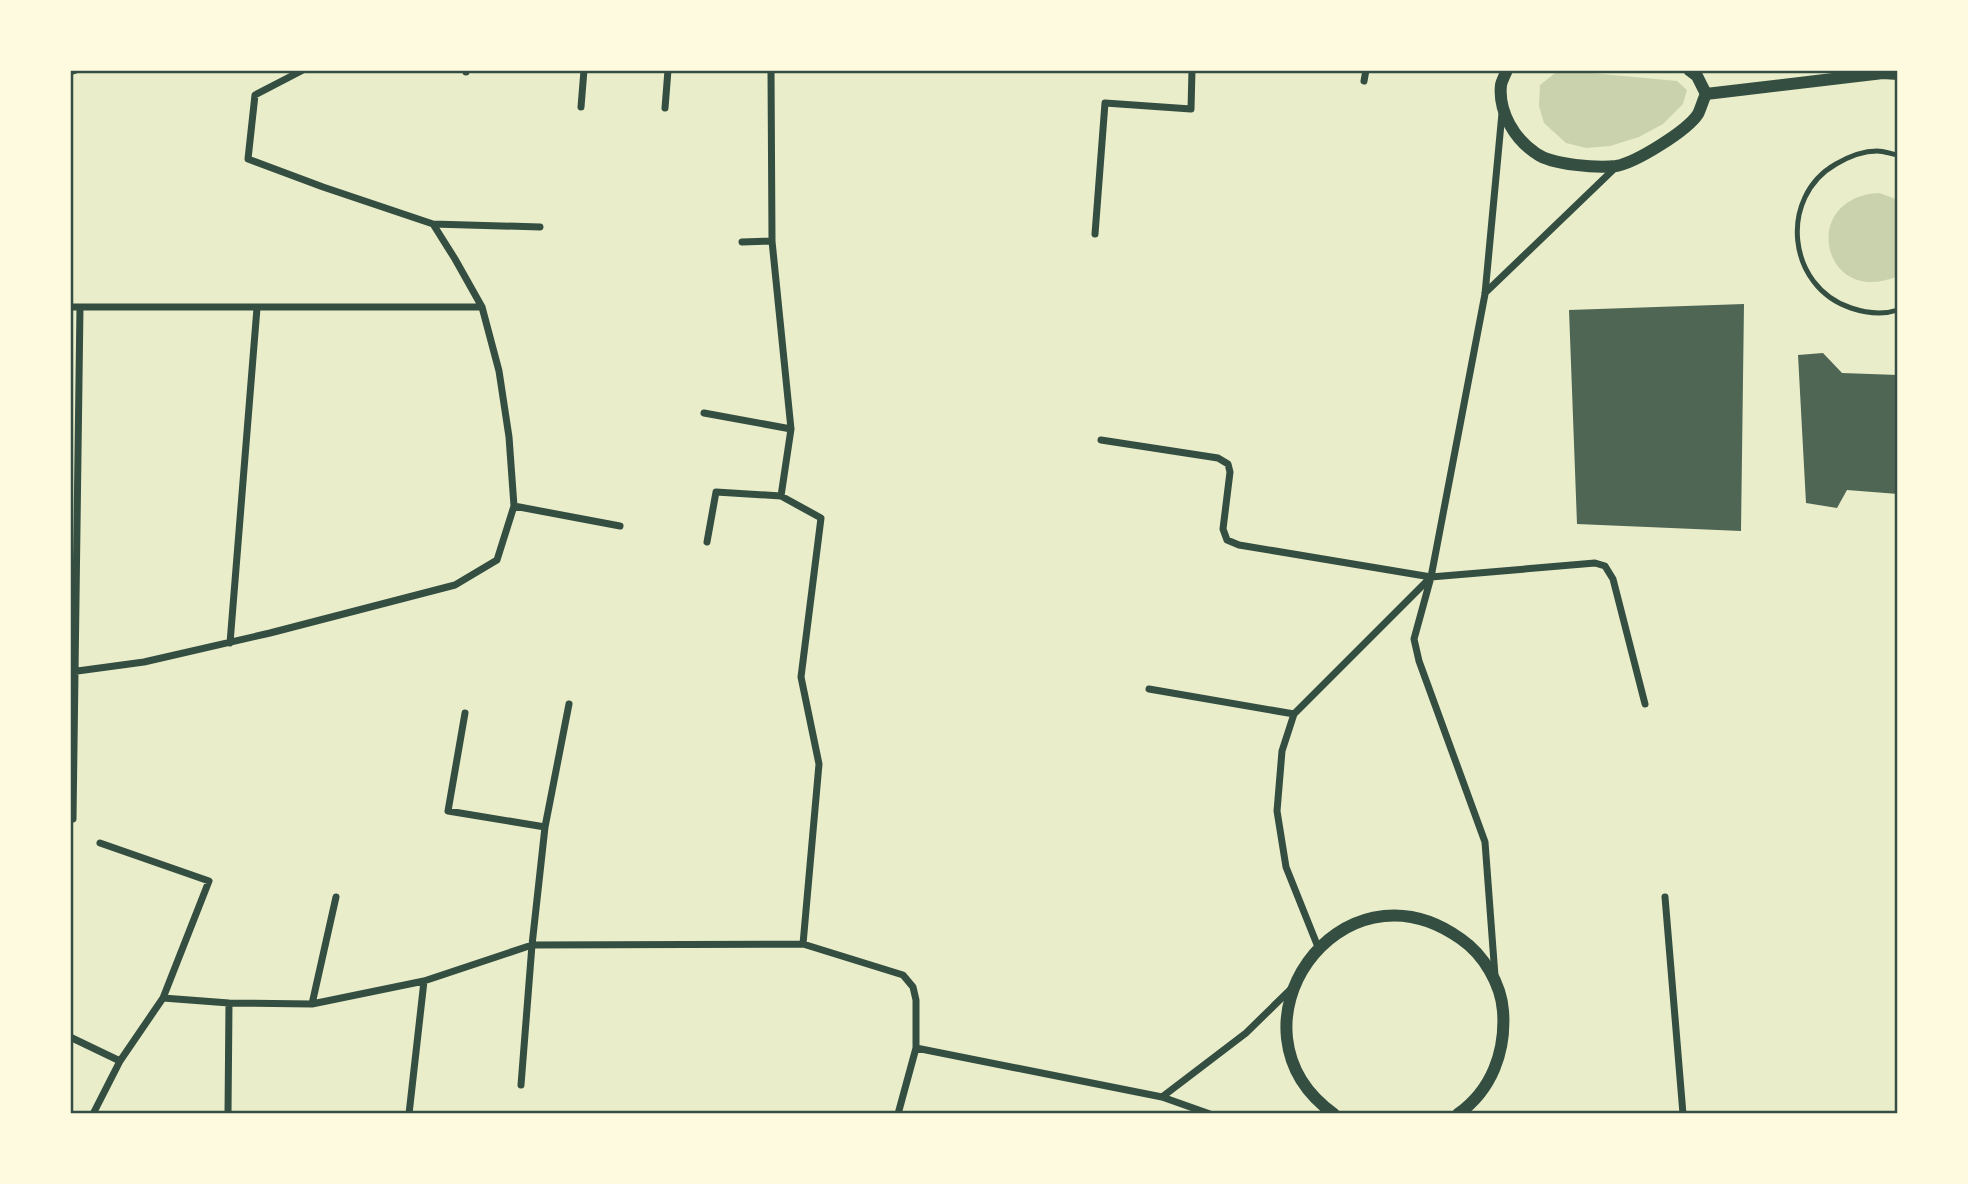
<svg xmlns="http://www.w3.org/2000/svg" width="1968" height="1184" font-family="Montserrat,sans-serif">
<rect width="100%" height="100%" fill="#e9edc9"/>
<path fill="#cad2ad" d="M1559 70 1677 81 1687 90 1683 104 1663 124 1639 137 1610 146 1586 148 1566 143 1544 123 1539 106 1540 85Z
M1879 193 1893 198 1898 202V276C1822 309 1798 197 1879 193Z"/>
<path fill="#4f6655" d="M1744 304 1741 531 1577 524 1569 310Z
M1823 353 1842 373 1898 375V494L1847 490 1837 508 1806 503 1798 355Z"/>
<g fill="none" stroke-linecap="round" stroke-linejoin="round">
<path stroke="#344e41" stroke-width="5" d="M1898 155C1891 154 1884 151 1877 151 1862 151 1848 157 1836 164 1778 197 1787 287 1851 308 1866 313 1883 315 1898 310"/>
<path stroke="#344e41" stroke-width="7" d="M771 70 772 241 791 429 781 496
M70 72 76 70
M466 72V70
M1364 81 1366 70
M581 107 584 70
M665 108 668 70
M433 224 540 227
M1095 234 1105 103 1191 109 1192 70
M742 242 772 241
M1485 293 1615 168
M70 307H482
M704 413 791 429
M1101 440 1218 458 1228 464 1230 472 1223 529 1227 540 1239 545 1431 577 1595 563 1605 566 1613 579 1645 704
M514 506 620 526
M707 542 716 492 781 496 821 518 801 677 819 764 803 944
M230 643 257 308
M70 672 144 662 270 633 455 585 497 560 514 506 509 437 499 371 482 307 455 259 433 224 323 187 248 159 255 95 303 70
M1149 689 1294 714
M465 713 448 811 545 827
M73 819 80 307
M100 843 209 881 163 998
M1665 897 1683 1114
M1318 947 1286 867 1277 811 1282 751 1294 714 1431 577
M1495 976 1485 842 1419 661 1414 639 1431 577 1485 294 1502 113
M312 1004 336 897
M70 1037 120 1061
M521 1085 532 945 545 827 569 704
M1162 1097 1246 1033 1293 987
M93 1114 120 1061 163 998 229 1003 312 1004 424 981 532 945 803 944 903 975 913 987 916 1000V1048L1162 1097 1210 1114
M228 1114 229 1003
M409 1114 424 981
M898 1114 916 1048"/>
<path stroke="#344e41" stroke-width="12" d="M1507 70C1505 75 1502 80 1501 85 1498 112 1515 140 1537 154 1553 165 1597 168 1616 166 1635 163 1687 131 1698 114 1701 108 1703 100 1706 94L1697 76 1689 70
M1706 94 1883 73 1898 74
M1334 1114C1216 1029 1340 852 1461 939 1484 955 1501 984 1503 1011 1506 1051 1492 1090 1458 1114"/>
</g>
<rect width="1968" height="1184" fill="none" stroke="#fefae0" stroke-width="144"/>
<rect x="72" y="72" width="1824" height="1040" fill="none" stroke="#344e41" stroke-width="2.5"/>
</svg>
